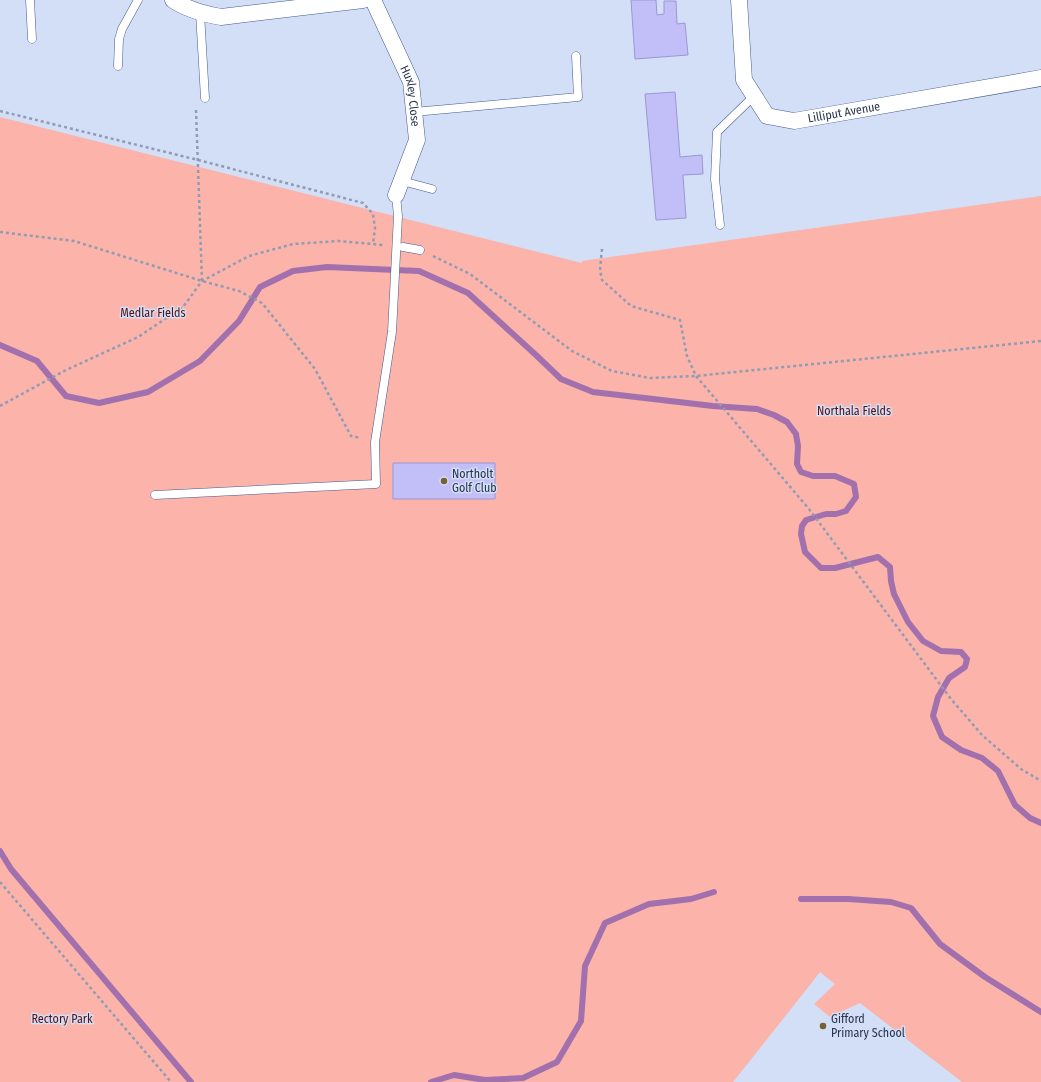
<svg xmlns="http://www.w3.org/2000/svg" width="1041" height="1082" font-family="'Fira Sans Condensed',sans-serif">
<rect width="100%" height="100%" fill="#d3def7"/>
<path fill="#fbb3aa" d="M0 117 582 263V261L1041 196V1082H962L860 1003 830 1017 814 1004 835 984 820 972 806 990 733 1082H0Z"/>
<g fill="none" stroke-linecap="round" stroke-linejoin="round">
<path stroke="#a271ad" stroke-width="6" d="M0 345 37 361 66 396 99 403 148 392 200 361 239 321 260 287 293 271 327 267 419 271 468 293 537 356 561 379 593 392 713 406 757 409 774 415 787 422 796 434 798 446 797 464 801 472 813 476H835L854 484 856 497 846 511 836 514H826L806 520 802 526 801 534 805 552 821 568H835L878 557 890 567 891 581 894 594 908 622 923 641 941 651 961 652 967 659 965 667 949 678 938 697 933 716 942 737 961 750 982 758 998 771 1015 805 1030 818 1041 823
M0 851 11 869 191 1082
M801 899H848L891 902 911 908 940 944 985 977 1041 1012
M431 1082 454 1075 485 1080 523 1078 557 1062 581 1021 585 966 605 923 649 904 691 899 714 892"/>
</g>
<path fill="#c2bff8" stroke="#9a97d5" d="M631 0H656L657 15 664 14V1H676L677 24 685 23 688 55 635 59Z
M675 92 680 157 702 155 703 174 683 175 686 218 656 220 645 94Z
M393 463H495V499H393Z"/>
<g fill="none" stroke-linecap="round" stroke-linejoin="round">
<defs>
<path id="lane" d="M30 0 32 39
M200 13 205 98
M118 66 119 39 122 29 138 0
M414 112 578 97 576 56
M402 181 432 189
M720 225 715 179 717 132 754 96
M403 247 420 250
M155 495 376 484 375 442 392 332 398 216 396 195"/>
<g id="street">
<path d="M173 0C188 10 204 14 221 17L363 0"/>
<path id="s1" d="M373 0 411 82 417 140 396 195"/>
<path id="s2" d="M739 0 744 80 767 116 794 121 1041 78"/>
</g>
</defs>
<use href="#lane" stroke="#455a90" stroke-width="9"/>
<use href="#street" stroke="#455a90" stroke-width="17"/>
<path stroke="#919cb4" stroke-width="2.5" stroke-dasharray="3 3" stroke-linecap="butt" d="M196 110 202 281
M0 111 198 160 363 203 373 214 375 228 373 244
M0 232 74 241 202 281 239 291 262 303 315 369 351 436 361 438
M602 249 600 270 602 280 631 306 680 320 687 356 696 376 809 509 951 699 982 735 1021 769 1041 781
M433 256 470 274 572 351 612 371 650 378 696 376 1041 341
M0 406 66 370 138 337 183 307 202 281 249 256 293 244 339 241 383 245
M0 882 171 1082"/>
<use href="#lane" stroke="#fff" stroke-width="8"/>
<use href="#street" stroke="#fff" stroke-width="16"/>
</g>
<g fill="#75602f" stroke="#d3def7" stroke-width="1.5">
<circle cx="444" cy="481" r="4"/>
<circle cx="823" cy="1026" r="4"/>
</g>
<g text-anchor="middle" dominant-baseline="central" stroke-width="3" stroke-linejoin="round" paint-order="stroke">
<g font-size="12" fill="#2a344c" stroke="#d3def7">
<text stroke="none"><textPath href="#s1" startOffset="104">Huxley Close</textPath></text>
<text stroke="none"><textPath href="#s2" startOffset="201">Lilliput Avenue</textPath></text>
</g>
<g font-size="12" fill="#53110f" stroke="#d3def7">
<text x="153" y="313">Medlar Fields</text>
<text x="854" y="411">Northala Fields</text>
<text x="62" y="1019">Rectory Park</text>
</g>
<g font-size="12" fill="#2a344c" stroke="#d3def7" text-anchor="start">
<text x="452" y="474">Northolt<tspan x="452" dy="14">Golf Club</tspan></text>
<text x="831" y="1019">Gifford<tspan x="831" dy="14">Primary School</tspan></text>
</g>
</g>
</svg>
